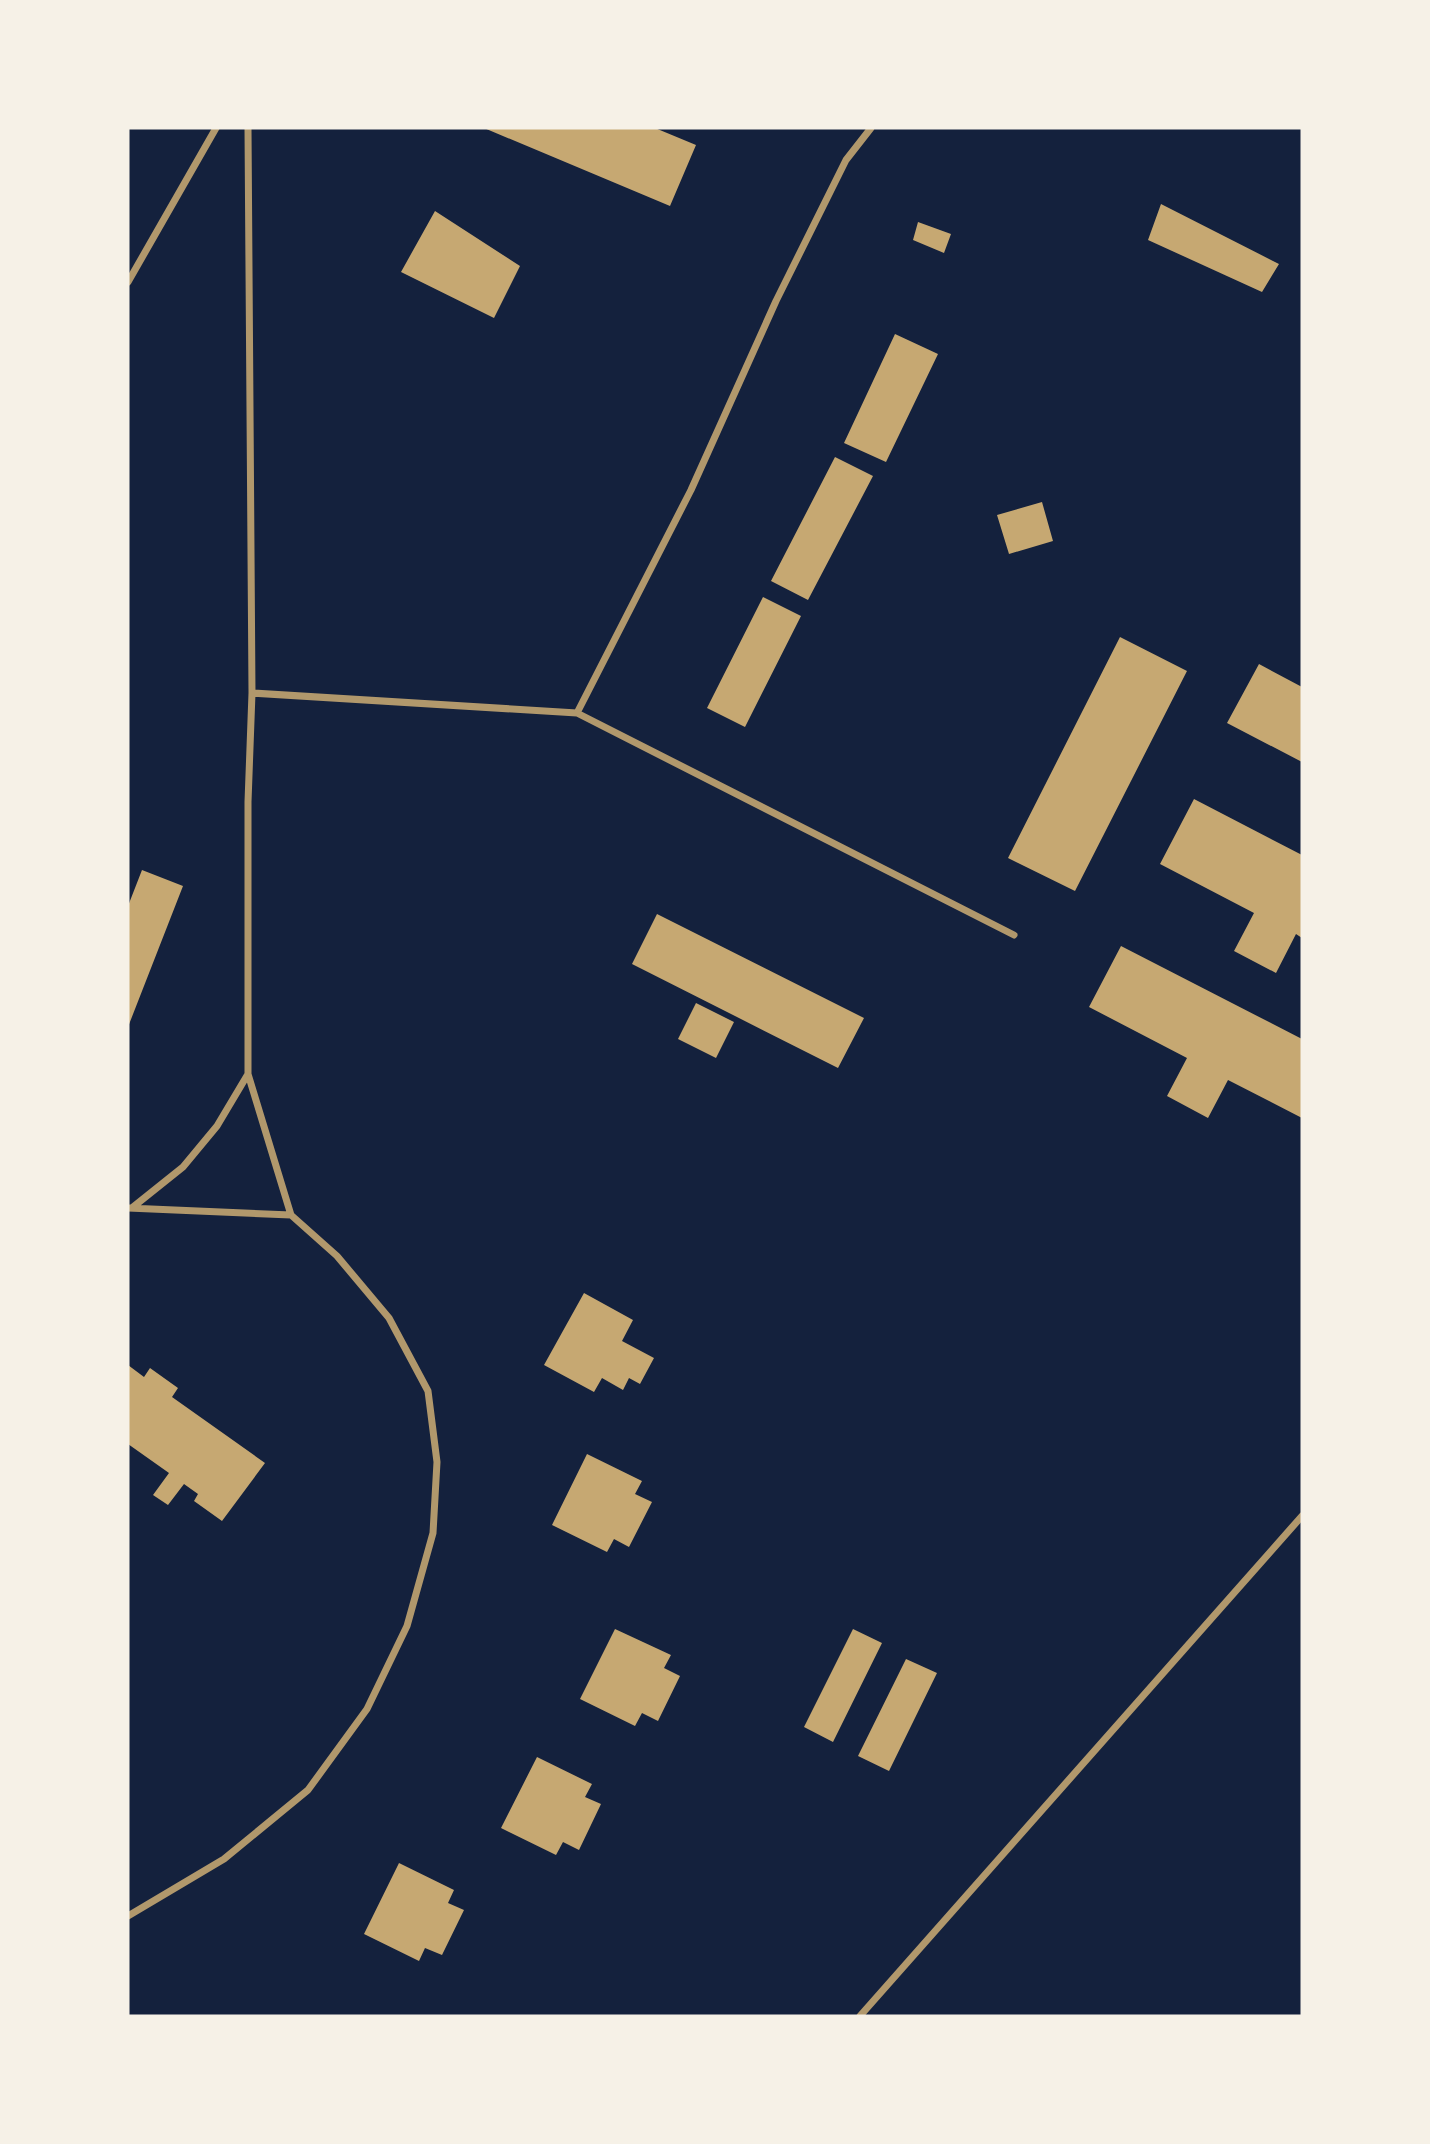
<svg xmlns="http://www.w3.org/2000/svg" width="1430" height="2144" font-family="Poppins,sans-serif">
<rect width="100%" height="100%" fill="#14213d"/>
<path fill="#c6a872" d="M484 128H655L696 145 670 206Z
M1161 204 1279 264 1262 292 1148 240Z
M435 211 520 266 494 318 401 272Z
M918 222 951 234 944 253 913 240Z
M895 334 938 354 886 462 844 443Z
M835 457 873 476 808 600 771 581Z
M1042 502 1053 541 1009 554 997 515Z
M763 597 801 616 745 727 707 708Z
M1120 637 1187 671 1075 891 1008 858Z
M1259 664 1302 687V762L1227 723Z
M1194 799 1302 855V938L1296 934 1276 973 1234 951 1254 913 1160 864Z
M142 870 183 886 128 1027V906Z
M657 914 864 1018 838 1068 632 964Z
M1121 946 1302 1039V1118L1228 1080 1208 1118 1167 1096 1187 1058 1089 1007Z
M696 1003 734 1022 716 1058 678 1039Z
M584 1293 633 1320 622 1341 654 1358 640 1384 629 1378 623 1390 602 1378 594 1392 544 1365Z
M128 1365 144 1377 150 1368 178 1388 172 1397 265 1463 222 1521 194 1501 198 1494 184 1484 168 1505 153 1495 169 1473 128 1444Z
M587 1454 642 1481 635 1494 652 1502 629 1547 614 1539 607 1552 552 1525Z
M615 1629 671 1655 664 1668 680 1676 658 1721 642 1713 635 1726 580 1699Z
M853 1629 882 1643 833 1742 804 1727Z
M906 1659 937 1673 889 1771 858 1756Z
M537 1757 592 1784 585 1797 601 1804 579 1850 563 1842 556 1855 501 1828Z
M399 1863 454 1890 448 1903 464 1910 442 1955 425 1948 419 1961 364 1934Z"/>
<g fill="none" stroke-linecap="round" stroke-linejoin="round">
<path stroke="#b1986c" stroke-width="7" d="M128 282 216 128
M252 693 577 713 1014 935
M577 713 691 490 776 301 846 160 871 128
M133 1207 183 1167 217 1126 248 1074V802L252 693 248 128
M128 1208 291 1215
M128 1916 224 1859 308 1790 367 1709 407 1626 433 1533 437 1462 428 1391 389 1318 337 1256 291 1215 248 1074
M860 2016 1302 1516"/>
</g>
<rect width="1430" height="2144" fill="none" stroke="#f6f1e7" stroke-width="259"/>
</svg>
